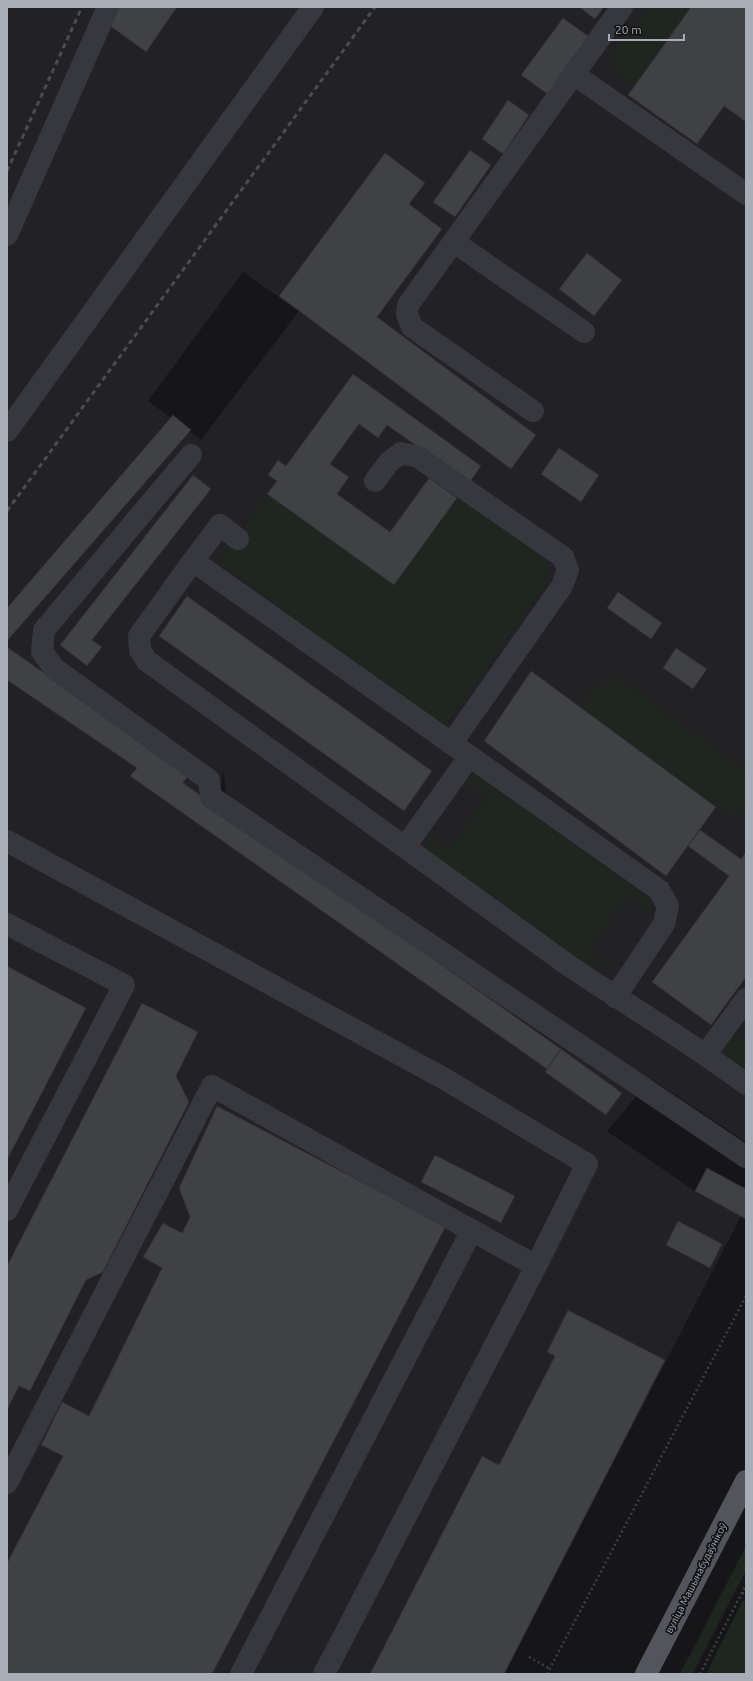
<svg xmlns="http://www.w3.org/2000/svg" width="753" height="1681" font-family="Ubuntu,sans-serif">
<rect width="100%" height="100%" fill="#161618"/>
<path fill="#222225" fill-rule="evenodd" d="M7 7H746V1142L651 1079 607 1131 695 1191 741 1216 504 1674H7ZM243 272 299 311 201 440 148 401ZM223 771 227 796 647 1076 220 793Z"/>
<path fill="#1e261f" d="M648 7H691L634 86 621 79 614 69 613 59 618 48Z
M267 494 394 585 457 498 547 554 548 570 546 583 448 722 440 725 430 719 220 562Z
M618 677 746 772V810L730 815 580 707 598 684Z
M474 774 493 785 648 898 654 914 627 895 589 951 615 968 585 962 439 859 427 849 428 835 449 850 487 798 465 782Z
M746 1033V1070L721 1051 729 1039Z
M746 1546V1570L693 1674H680Z
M743 1600 746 1602V1674H706Z"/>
<path fill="#404145" stroke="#303034" d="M116 7H177L146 52 105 22Z
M579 7H604L595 19Z
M691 7H746V122L724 106 697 144 628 95Z
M563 18 591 38 549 95 521 75Z
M508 100 529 115 503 154 482 139Z
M470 150 491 165 455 217 433 202Z
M385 153 425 183 409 204 442 229 377 317 536 435 511 469 279 296Z
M587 253 622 280 594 316 559 289Z
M353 374 481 466 469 483 387 425 378 438 359 424 330 464 349 477 337 494 390 532 429 478 457 498 394 585 267 494 277 481 268 475 278 460 286 466Z
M173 415 191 430 7 641V608Z
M559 448 599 475 581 502 541 474Z
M193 475 211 489 92 640 102 647 87 666 60 645Z
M618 592 662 623 651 639 607 608Z
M187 596 432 771 404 811 159 636Z
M7 647 189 774 183 783 561 1049 547 1069 130 776 137 768 7 680Z
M676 648 707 669 693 689 663 668Z
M531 671 716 807 666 876 484 741Z
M700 830 741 859 746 852V977L711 1025 652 982 729 876 688 846Z
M7 966 86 1008 7 1160Z
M142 1003 198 1032 176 1076 189 1102 103 1272 86 1280 30 1391 19 1386 7 1410V1266Z
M561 1049 622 1093 606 1115 545 1072Z
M217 1106 446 1226 212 1674H7V1563L63 1456 41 1445 62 1402 89 1416 162 1268 143 1257 163 1223 182 1233 190 1217 179 1188Z
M435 1155 515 1196 501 1223 421 1182Z
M707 1168 746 1189V1219L695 1191Z
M678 1221 722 1244 710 1268 666 1245Z
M568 1310 665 1360 504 1674H370L482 1456 499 1465 555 1356 547 1352Z"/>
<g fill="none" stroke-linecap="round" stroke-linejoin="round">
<path stroke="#3d3f44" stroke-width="2.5" stroke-dasharray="2 3" stroke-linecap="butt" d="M742 1593 746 1594
M529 1657 550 1669
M547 1674 746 1296
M700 1674 746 1585"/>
<path stroke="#37383d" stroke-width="22" d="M575 75 746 194
M7 235 108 7
M454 242 584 332
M533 411 412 327 407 314 408 305 622 7
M7 431 313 7
M191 455 44 630 42 652 55 669 209 780 211 797 746 1157
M375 481 389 462 401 453 418 457 563 557 568 570 562 586 451 744
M193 561 220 525 238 539
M7 841 443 1078 587 1164 536 1266
M405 847 469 757
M7 924 124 985 7 1210
M615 997 664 924 668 906 659 890 193 561 139 636 140 650 147 661 568 965C627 1005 689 1041 746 1084
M706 1054 746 999
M7 1483 212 1086 536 1266 324 1674
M241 1674 472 1230"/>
<path stroke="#53555c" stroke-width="22" d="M646 1674 746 1481"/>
<path stroke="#4a4c52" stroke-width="3" stroke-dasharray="5 4" stroke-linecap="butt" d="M7 171 82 7
M7 511 375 7"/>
</g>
<g text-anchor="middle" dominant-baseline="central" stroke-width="3.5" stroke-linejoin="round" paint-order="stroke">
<g font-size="10" fill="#a8adb8" stroke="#111113">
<text transform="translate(696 1578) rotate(-63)">вуліца Машынабудаўнікоў</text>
</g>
</g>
<rect width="753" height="1681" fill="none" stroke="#a8adb8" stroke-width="16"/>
<path d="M609 34v6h75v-6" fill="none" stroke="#a8adb8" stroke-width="2"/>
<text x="615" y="34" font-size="12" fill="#a8adb8" stroke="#111113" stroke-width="3" paint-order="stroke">20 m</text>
</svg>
